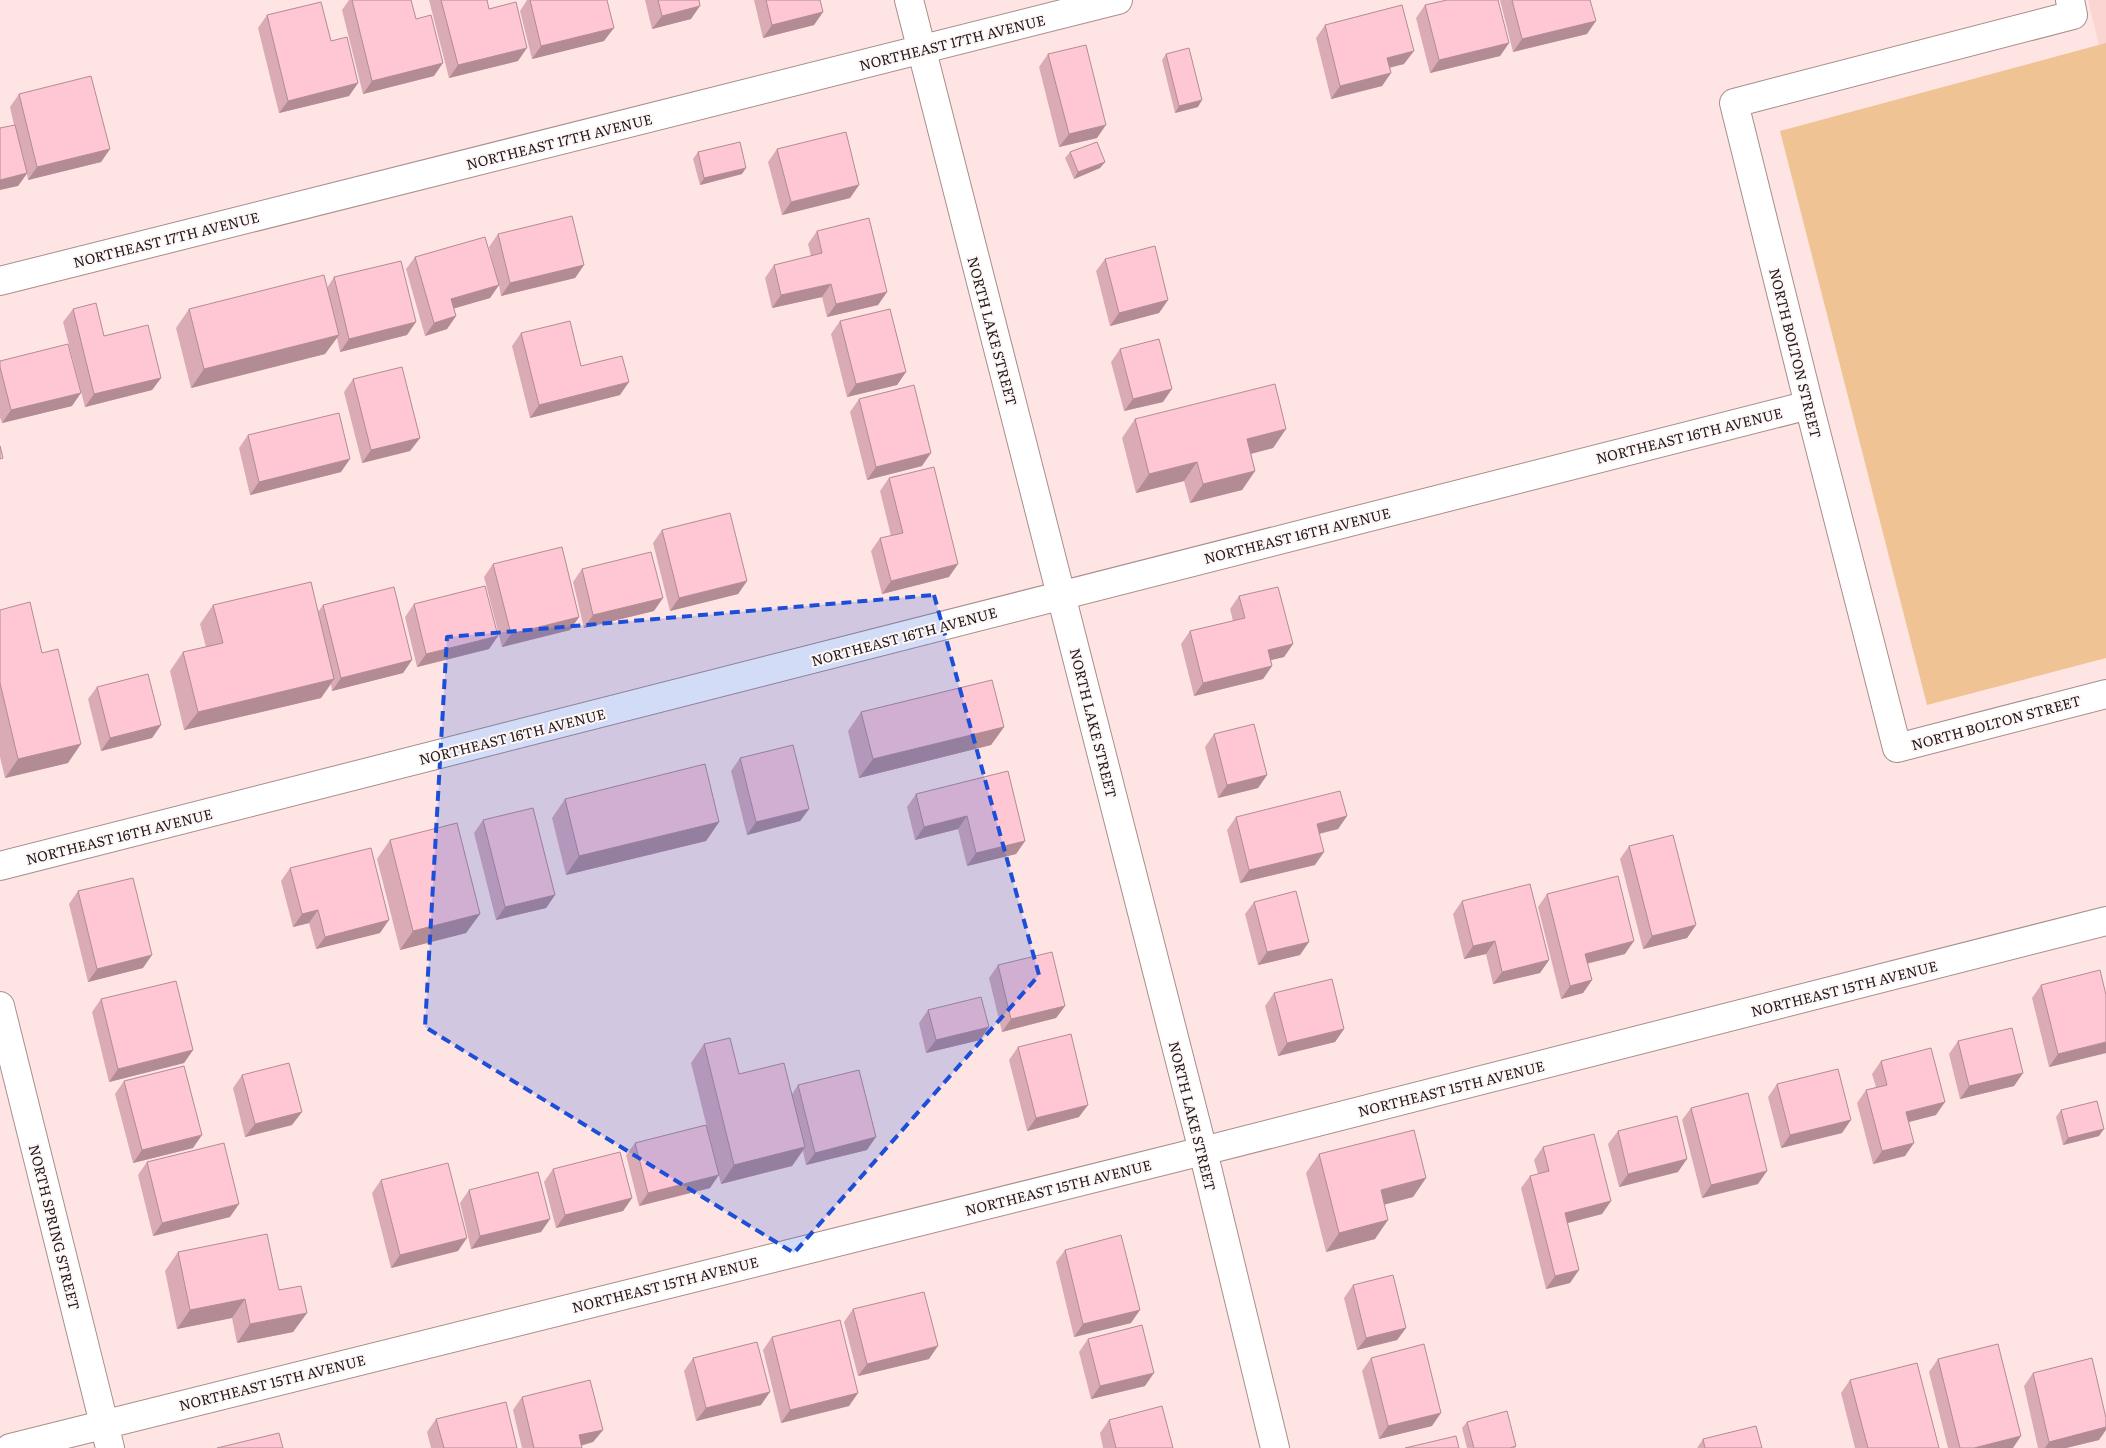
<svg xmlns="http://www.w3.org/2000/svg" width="2106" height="1448" font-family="Literata,serif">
<rect width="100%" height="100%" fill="#fee5e3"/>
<path fill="#fbd5d1" d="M2088 0H2106V70L2099 45Z"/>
<path fill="#f0c394" d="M2106 43V658L1927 705 1780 131Z"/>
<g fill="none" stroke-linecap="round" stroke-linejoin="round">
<defs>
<path id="minor" d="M909 0 1203 1151 1275 1448
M2070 0 2073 15 1734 103 1809 405 1897 748 2106 694
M0 281 1118 0
M0 866 1809 405
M0 1006 110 1448
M10 1448 1203 1151 2106 921"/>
</defs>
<use href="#minor" stroke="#a88d8a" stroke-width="30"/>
<use href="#minor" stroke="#fff" stroke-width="28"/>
</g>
<path fill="#daabb5" d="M349 0H352L416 19 434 76 363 94 342 10Z
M429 0H487L489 9 518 61 449 78Z
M527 0H607L604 41 532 59 520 11Z
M645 0H699L691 19 652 29Z
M754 0H820L823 12 814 25 763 38Z
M1500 0H1590L1587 34 1513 52Z
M1425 5 1509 43 1500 56 1430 73 1416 18Z
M267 15 331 41 358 83 349 96 279 113 258 28Z
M1325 25 1404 64 1390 68 1391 73 1382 86 1331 99 1316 38Z
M1048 54 1097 138 1059 147 1039 67Z
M1166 54 1198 107 1175 113 1162 60Z
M19 94 110 149 101 162 28 180 27 174 18 186 14 125 10 107Z
M777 149 859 185 850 198 782 215 768 162Z
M698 152 742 174 700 185 693 159Z
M1070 152 1105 162 1100 168 1074 179 1065 158Z
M817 231 887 292 878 305 827 317 822 297 772 308 765 278 774 265 811 256 808 244Z
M498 234 584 265 575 278 501 296 499 285 490 298 454 308 456 316 447 329 425 336 406 269 415 257 498 283 489 247Z
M1105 259 1168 300 1159 313 1110 326 1096 271Z
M334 277 407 335 340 352 337 338 325 354 191 388 176 328 189 309 327 288Z
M73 309 104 336 161 378 152 390 85 407 63 322Z
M840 321 906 372 897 385 847 397 831 334Z
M521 333 581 366 620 395 530 418 512 346Z
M1120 349 1163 402 1124 411 1111 362Z
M0 361 72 406 2 423 0 417Z
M353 379 420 438 410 451 362 463 344 392Z
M859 399 922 466 867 480 850 412Z
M1135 419 1286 429 1273 448 1251 454 1255 471 1242 490 1190 503 1184 481 1136 493 1122 438Z
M248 435 341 472 250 495 239 448Z
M889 478 949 577 882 594 871 551 880 538 891 536 880 491Z
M662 530 747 581 738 594 670 611 653 543Z
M493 564 579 617 570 630 502 647 484 577Z
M582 569 654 611 584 628 573 582Z
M1239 596 1293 644 1284 657 1271 660 1272 666 1263 679 1194 696 1181 644 1190 631 1233 621 1230 609Z
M414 604 498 636 489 649 417 667 405 617Z
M213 605 318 612 323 605 412 660 403 673 332 691 331 684 321 698 184 730 170 671 183 652 206 647 200 624Z
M0 610 68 763 5 778 0 757Z
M97 687 161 725 152 738 101 751 88 699Z
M861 712 1004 727 991 745 859 778 848 731Z
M1214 734 1267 775 1258 788 1218 798 1205 747Z
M740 758 809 809 800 821 747 835 731 771Z
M916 794 1025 841 1016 854 967 866 958 829 915 840 907 807Z
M565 799 719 822 706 841 566 875 552 818Z
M1347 816 1338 829 1320 834 1315 865 1240 883 1227 830 1236 817Z
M483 820 555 895 546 908 496 920 474 833Z
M390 840 480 914 466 933 400 950 377 859Z
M1629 846 1696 925 1687 938 1643 949 1620 859Z
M290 868 380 933 316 949 309 923 293 927 281 881Z
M78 891 143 968 88 982 69 904Z
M1547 894 1625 954 1587 964 1592 980 1583 993 1561 999 1538 907Z
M1462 901 1549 960 1540 973 1493 984 1486 954 1464 959 1453 914Z
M1254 902 1300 955 1258 965 1245 914Z
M998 965 1065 1006 1056 1018 1002 1032 989 978Z
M2041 985 2106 995V1053L2049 1067 2032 998Z
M1274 993 1344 1029 1335 1042 1278 1056 1265 1006Z
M101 999 193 1050 184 1063 109 1082 92 1012Z
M928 1010 989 1027 980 1040 926 1053 919 1023Z
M1958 1041 2023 1073 2014 1086 1960 1099 1949 1054Z
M704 1044 739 1074 792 1094 798 1085 867 1150 806 1165 803 1151 792 1166 721 1184 691 1063Z
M1018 1047 1079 1117 1027 1131 1009 1060Z
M1881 1061 1936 1115 1909 1122 1905 1156 1873 1164 1857 1103 1866 1090 1876 1087 1872 1074Z
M242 1075 292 1125 245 1137 233 1088Z
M124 1081 193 1148 133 1163 115 1094Z
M1777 1084 1842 1133 1781 1148 1768 1097Z
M1691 1108 1758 1184 1702 1198 1682 1120Z
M2061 1110 2099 1136 2063 1145 2056 1117Z
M1618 1131 1678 1172 1619 1187 1608 1144Z
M635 1143 710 1188 639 1206 626 1155Z
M1543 1147 1611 1201 1602 1214 1568 1223 1570 1283 1546 1289 1521 1188 1530 1176 1538 1174 1534 1160Z
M1319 1154 1426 1178 1413 1197 1385 1204 1375 1239 1326 1252 1306 1173Z
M147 1162 230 1217 153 1236 138 1175Z
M553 1169 632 1198 623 1211 556 1228 544 1182Z
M381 1180 458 1251 391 1268 372 1193Z
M469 1190 550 1219 541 1232 471 1249 460 1203Z
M1065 1250 1131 1323 1074 1337 1056 1262Z
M178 1252 279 1290 307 1313 293 1332 237 1343 232 1318 177 1329 165 1271Z
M1353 1285 1406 1328 1397 1340 1357 1350 1344 1298Z
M853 1309 929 1359 858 1376 844 1322Z
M772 1337 858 1393 849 1406 781 1423 763 1350Z
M1088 1339 1145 1386 1091 1399 1079 1352Z
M693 1358 761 1405 696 1421 684 1371Z
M1371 1358 1432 1426 1379 1439 1362 1371Z
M1938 1359 2013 1448H1948L1929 1372Z
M2033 1373 2099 1440 2066 1448H2038L2024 1386Z
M1850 1380 1939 1448H1855L1841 1393Z
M522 1397 603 1430 593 1442 581 1446 582 1448H522L513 1410Z
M436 1419 517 1448H431L427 1432Z
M1109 1420 1173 1448H1103L1100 1433Z
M1467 1422 1516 1446 1515 1448H1467L1462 1428Z
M1703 1439 1762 1448H1697Z"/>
<path fill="#b28b94" d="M700 6 691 19 652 29 662 16Z
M823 12 814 25 763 38 772 25Z
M1596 21 1587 34 1513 52 1522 39Z
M614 28 604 41 532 59 541 46Z
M1509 43 1500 56 1430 73 1439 60Z
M527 48 518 61 449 78 458 65Z
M1414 51 1404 64 1378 70 1387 58Z
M443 63 434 76 363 94 372 81Z
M1391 73 1382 86 1331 99 1340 86Z
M358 83 349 96 279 113 288 101Z
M1202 100 1198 107 1175 113 1179 106Z
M1106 125 1097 138 1059 147 1069 134Z
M110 149 101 162 28 180 37 167Z
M1105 162 1100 168 1074 179 1078 172Z
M746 168 742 174 700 185 704 178Z
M27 173 18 186 0 190V180Z
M859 185 850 198 782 215 791 202Z
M584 265 575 278 501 296 510 283Z
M831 284 822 297 772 308 781 295Z
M499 285 490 298 442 312 451 299Z
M887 292 878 305 827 317 836 304Z
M1168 300 1159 313 1110 326 1119 313Z
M456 316 447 329 425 336 434 323Z
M416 322 407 335 340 352 349 339Z
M339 335 325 354 191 388 204 369Z
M906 372 897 385 847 397 856 384Z
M161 378 152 390 85 407 94 394Z
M629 382 620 395 530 418 539 405Z
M1172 389 1163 402 1124 411 1133 399Z
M81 393 72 406 2 423 11 410Z
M1286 429 1273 448 1234 458 1247 439Z
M420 438 410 451 362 463 371 450Z
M931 453 922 466 867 480 876 467Z
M350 459 341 472 250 495 259 482Z
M1197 462 1184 481 1136 493 1149 474Z
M1255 471 1242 490 1190 503 1203 484Z
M958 564 949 577 882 594 891 581Z
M747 581 738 594 670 611 679 598Z
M663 598 654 611 584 628 593 615Z
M579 617 570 630 502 647 511 634Z
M498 636 489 649 417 667 426 654Z
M1293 644 1284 657 1259 663 1268 650Z
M412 660 403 673 332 691 341 678Z
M1272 666 1263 679 1194 696 1203 683Z
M334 679 321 698 184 730 198 712Z
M161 725 152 738 101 751 110 738Z
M1004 727 991 745 859 778 873 759Z
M81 744 68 763 5 778 18 759Z
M1267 775 1258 788 1218 798 1227 785Z
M809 809 800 821 747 835 756 822Z
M967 816 958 829 915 840 924 827Z
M1347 816 1338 829 1308 836 1317 824Z
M719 822 706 841 566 875 579 856Z
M1025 841 1016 854 967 866 976 853Z
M1324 852 1315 865 1240 883 1249 870Z
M555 895 546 908 496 920 505 907Z
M318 910 309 923 293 927 302 914Z
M480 914 466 933 400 950 413 931Z
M389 920 380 933 316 949 325 937Z
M1696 925 1687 938 1643 949 1652 936Z
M1495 941 1486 954 1464 959 1473 946Z
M1634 941 1625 954 1576 966 1585 954Z
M1309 942 1300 955 1258 965 1267 952Z
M152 955 143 968 88 982 97 969Z
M1549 960 1540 973 1493 984 1502 972Z
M1592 980 1583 993 1561 999 1570 986Z
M1065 1006 1056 1018 1002 1032 1011 1019Z
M989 1027 980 1040 926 1053 936 1040Z
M1344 1029 1335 1042 1278 1056 1287 1043Z
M2106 1042V1053L2049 1067 2058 1054Z
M193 1050 184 1063 109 1082 118 1069Z
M2023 1073 2014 1086 1960 1099 1969 1086Z
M1945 1102 1936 1115 1897 1125 1906 1112Z
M1088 1105 1079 1117 1027 1131 1036 1118Z
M302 1112 292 1125 245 1137 255 1124Z
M1851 1120 1842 1133 1781 1148 1790 1135Z
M2104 1129 2099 1136 2063 1145 2068 1138Z
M202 1135 193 1148 133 1163 142 1150Z
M876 1137 867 1150 806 1165 815 1153Z
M1914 1143 1905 1156 1873 1164 1882 1151Z
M805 1147 792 1166 721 1184 734 1165Z
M1687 1159 1678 1172 1619 1187 1628 1174Z
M1767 1171 1758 1184 1702 1198 1711 1185Z
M719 1175 710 1188 639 1206 648 1193Z
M1426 1178 1413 1197 1368 1209 1381 1190Z
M632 1198 623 1211 556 1228 565 1215Z
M1611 1201 1602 1214 1556 1226 1565 1213Z
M239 1204 230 1217 153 1236 162 1223Z
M550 1219 541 1232 471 1249 480 1236Z
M1388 1220 1375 1239 1326 1252 1339 1233Z
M467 1238 458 1251 391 1268 400 1255Z
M1579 1270 1570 1283 1546 1289 1555 1276Z
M245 1299 232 1318 177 1329 190 1310Z
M1140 1310 1131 1323 1074 1337 1083 1324Z
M307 1313 293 1332 237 1343 250 1324Z
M1406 1328 1397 1340 1357 1350 1366 1338Z
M938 1346 929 1359 858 1376 867 1364Z
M1154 1373 1145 1386 1091 1399 1100 1386Z
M770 1392 761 1405 696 1421 706 1408Z
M858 1393 849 1406 781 1423 790 1410Z
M1441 1413 1432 1426 1379 1439 1388 1426Z
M2106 1427V1430L2099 1440 2066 1448H2045L2049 1442Z
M603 1430 593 1442 571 1448 579 1435Z
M2021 1436 2013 1448H1974Z"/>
<path fill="#fec7d3" stroke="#b28b94" d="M352 0H411L416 19 431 15 443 63 372 81Z
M441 0H487L489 9 516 2 527 48 458 65Z
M530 0H607L614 28 541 46Z
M658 0H699L700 6 662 16Z
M766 0H820L823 12 772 25Z
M1447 0H1498L1509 43 1439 60 1425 5Z
M1512 0H1590L1596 21 1522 39Z
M321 2 331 41 347 37 358 83 288 101 267 15Z
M1402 5 1414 51 1387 58 1391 73 1340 86 1325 25Z
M1086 45 1106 125 1069 134 1048 54Z
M1189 48 1202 100 1179 106 1166 54Z
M91 76 110 149 37 167 19 94Z
M15 125 27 173 0 180V128Z
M846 132 859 185 791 202 777 149Z
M740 142 746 168 704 178 698 152Z
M1097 142 1105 162 1078 172 1070 152Z
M572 216 584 265 510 283 498 234Z
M869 218 887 292 836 304 831 284 781 295 774 265 822 253 817 231Z
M485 237 499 285 451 299 456 316 434 323 415 257Z
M1155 246 1168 300 1119 313 1105 259Z
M401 261 416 322 349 339 334 277Z
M324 275 339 335 204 369 189 309Z
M96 303 104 336 148 325 161 378 94 394 73 309Z
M890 309 906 372 856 384 840 321Z
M570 321 581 366 622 356 629 382 539 405 521 333Z
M1159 339 1172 389 1133 399 1120 349Z
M68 344 81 393 11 410 0 367V361Z
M402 367 420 438 371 450 353 379Z
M1275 384 1286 429 1247 439 1255 471 1203 484 1197 462 1149 474 1135 419Z
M914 385 931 453 876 467 859 399Z
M339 413 350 459 259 482 248 435Z
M0 446 3 458 0 459Z
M934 467 958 564 891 581 880 538 903 533 889 478Z
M730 513 747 581 679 598 662 530Z
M562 547 579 617 511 634 493 564Z
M651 552 663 598 593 615 582 569Z
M311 582 334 679 198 712 183 652 223 643 213 605Z
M485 586 498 636 426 654 414 604Z
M394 587 412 660 341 678 323 605Z
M1278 587 1293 644 1268 650 1272 666 1203 683 1190 631 1245 618 1239 596Z
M30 602 42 653 58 649 81 744 18 759 0 683V610Z
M148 674 161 725 110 738 97 687Z
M992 680 1004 727 873 759 861 712Z
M1254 724 1267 775 1227 785 1214 734Z
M793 745 809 809 756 822 740 758Z
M705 764 719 822 579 856 565 799Z
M1008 771 1025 841 976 853 967 816 924 827 916 794Z
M1340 791 1347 816 1317 824 1324 852 1249 870 1236 817Z
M533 808 555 895 505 907 483 820Z
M457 823 480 914 413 931 390 840Z
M1673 835 1696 925 1652 936 1629 846Z
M371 848 389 920 325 937 318 910 302 914 290 868Z
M1618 876 1634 941 1585 954 1592 980 1570 986 1547 894Z
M133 878 152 955 97 969 78 891Z
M1530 884 1549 960 1502 972 1495 941 1473 946 1462 901Z
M1296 891 1309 942 1267 952 1254 902Z
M1052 952 1065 1006 1011 1019 998 965Z
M2100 970 2106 995V1042L2058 1054 2041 985Z
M1332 979 1344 1029 1287 1043 1274 993Z
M176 981 193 1050 118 1069 101 999Z
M981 997 989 1027 936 1040 928 1010Z
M2012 1028 2023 1073 1969 1086 1958 1041Z
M1071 1034 1088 1105 1036 1118 1018 1047Z
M730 1038 739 1074 784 1063 805 1147 734 1165 704 1044Z
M1931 1048 1945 1102 1906 1112 1914 1143 1882 1151 1866 1090 1887 1085 1881 1061Z
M289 1063 302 1112 255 1124 242 1075Z
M184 1066 202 1135 142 1150 124 1081Z
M1838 1069 1851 1120 1790 1135 1777 1084Z
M859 1070 876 1137 815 1153 798 1085Z
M1748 1093 1767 1171 1711 1185 1691 1108Z
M2097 1101 2104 1129 2068 1138 2061 1110Z
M1677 1116 1687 1159 1628 1174 1618 1131Z
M706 1125 719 1175 648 1193 635 1143Z
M1414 1130 1426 1178 1381 1190 1388 1220 1339 1233 1319 1154Z
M1594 1134 1611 1201 1565 1213 1579 1270 1555 1276 1530 1176 1549 1171 1543 1147Z
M224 1143 239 1204 162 1223 147 1162Z
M620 1152 632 1198 565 1215 553 1169Z
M448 1163 467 1238 400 1255 381 1180Z
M538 1172 550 1219 480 1236 469 1190Z
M267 1234 279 1290 301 1286 307 1313 250 1324 245 1299 190 1310 178 1252Z
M1121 1235 1140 1310 1083 1324 1065 1250Z
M1393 1275 1406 1328 1366 1338 1353 1285Z
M924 1292 938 1346 867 1364 853 1309Z
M840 1320 858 1393 790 1410 772 1337Z
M1142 1325 1154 1373 1100 1386 1088 1339Z
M757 1342 770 1392 706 1408 693 1358Z
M1424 1344 1441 1413 1388 1426 1371 1358Z
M1998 1344 2021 1436 1974 1448H1960L1938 1359Z
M2092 1358 2106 1418V1427L2049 1442 2033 1373Z
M1917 1363 1939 1448H1868L1850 1380Z
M590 1380 603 1430 579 1435 582 1448H534L522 1397Z
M506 1402 517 1448H444L436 1419Z
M1162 1406 1173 1448H1116L1109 1420Z
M1507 1411 1516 1446 1510 1448H1474L1467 1422Z
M1756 1426 1762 1448H1705L1703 1439Z
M279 1433 283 1448H217Z
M1456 1436 1459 1448H1405Z"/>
<path fill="#1d4ed8" fill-opacity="0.2" stroke="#1d4ed8" stroke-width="4" stroke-dasharray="10 6" stroke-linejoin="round" d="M934 595 1039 975 794 1253 425 1027 447 637Z"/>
<g text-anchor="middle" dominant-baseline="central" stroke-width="4" stroke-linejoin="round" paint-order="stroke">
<g font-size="14" fill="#231918" stroke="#fef7f7">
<text transform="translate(952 42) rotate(-14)">NORTHEAST 17TH AVENUE</text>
<text transform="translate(559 141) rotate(-14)">NORTHEAST 17TH AVENUE</text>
<text transform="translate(166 239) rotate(-14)">NORTHEAST 17TH AVENUE</text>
<text transform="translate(993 331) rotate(75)">NORTH LAKE STREET</text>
<text transform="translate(1796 353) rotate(76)">NORTH BOLTON STREET</text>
<text transform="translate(1689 435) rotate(-14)">NORTHEAST 16TH AVENUE</text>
<text transform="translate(1297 535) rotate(-14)">NORTHEAST 16TH AVENUE</text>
<text transform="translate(904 636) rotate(-15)">NORTHEAST 16TH AVENUE</text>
<text transform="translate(1996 722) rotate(-15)">NORTH BOLTON STREET</text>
<text transform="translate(1094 723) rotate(76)">NORTH LAKE STREET</text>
<text transform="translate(512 736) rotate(-14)">NORTHEAST 16TH AVENUE</text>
<text transform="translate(119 836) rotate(-14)">NORTHEAST 16TH AVENUE</text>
<text transform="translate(1844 988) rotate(-14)">NORTHEAST 15TH AVENUE</text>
<text transform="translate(1451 1088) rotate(-14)">NORTHEAST 15TH AVENUE</text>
<text transform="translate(1193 1116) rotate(76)">NORTH LAKE STREET</text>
<text transform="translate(1058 1187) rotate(-14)">NORTHEAST 15TH AVENUE</text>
<text transform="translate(55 1227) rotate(76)">NORTH SPRING STREET</text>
<text transform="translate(665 1284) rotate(-14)">NORTHEAST 15TH AVENUE</text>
<text transform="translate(272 1382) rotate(-14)">NORTHEAST 15TH AVENUE</text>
</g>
</g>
</svg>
